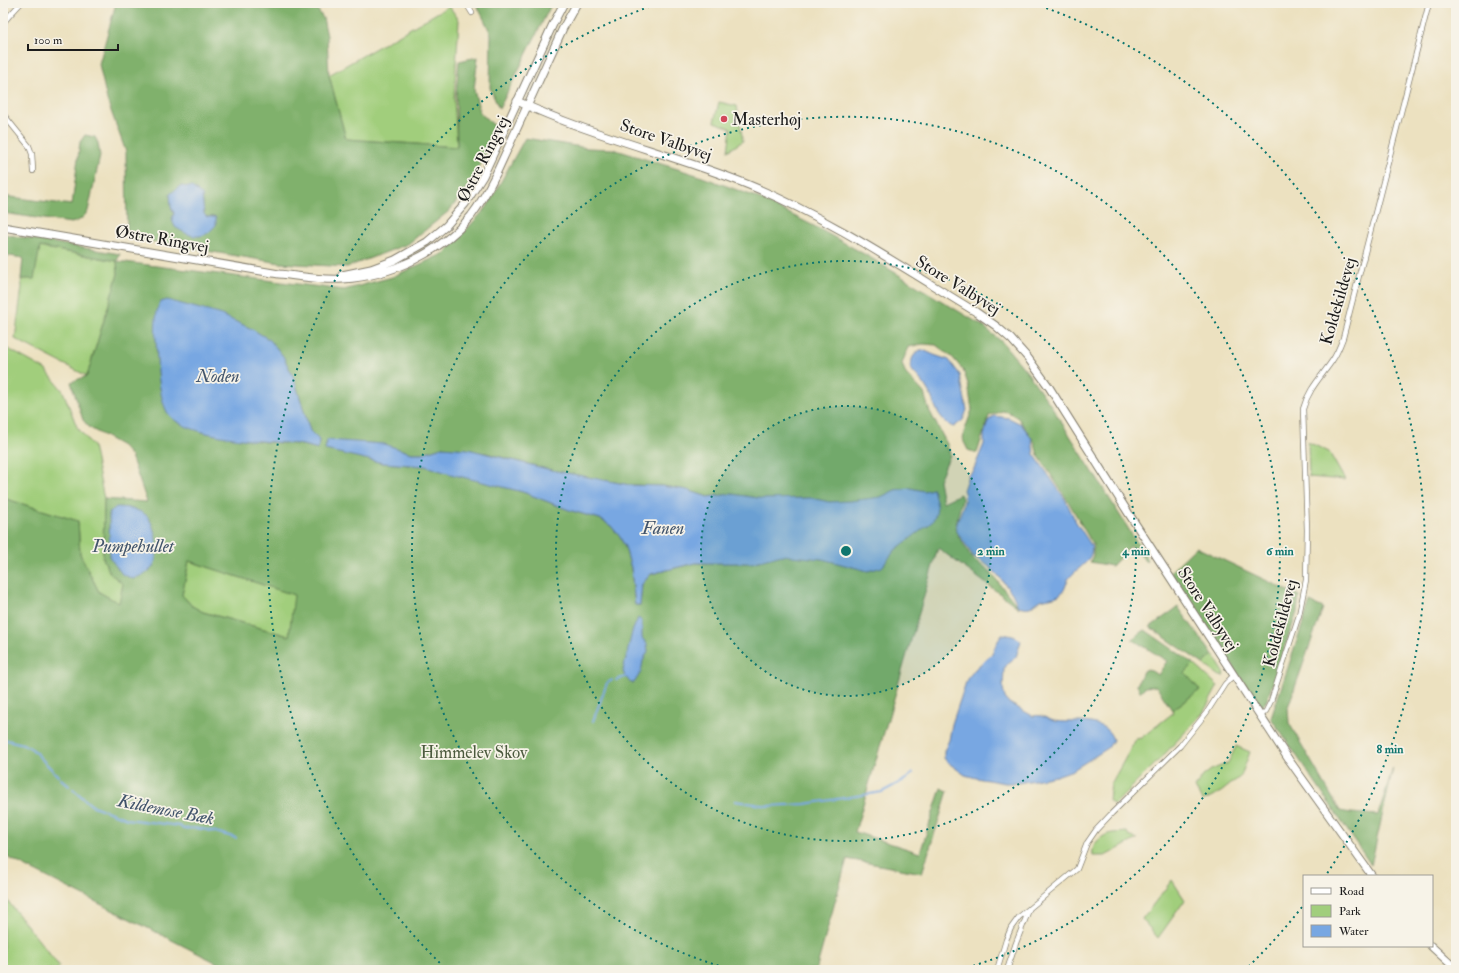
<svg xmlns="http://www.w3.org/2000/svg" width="1459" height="973" font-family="'IM FELL Double Pica',serif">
<rect width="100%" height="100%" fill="#f7f3e8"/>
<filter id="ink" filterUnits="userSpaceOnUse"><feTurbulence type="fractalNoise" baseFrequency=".025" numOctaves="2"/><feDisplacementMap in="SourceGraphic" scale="8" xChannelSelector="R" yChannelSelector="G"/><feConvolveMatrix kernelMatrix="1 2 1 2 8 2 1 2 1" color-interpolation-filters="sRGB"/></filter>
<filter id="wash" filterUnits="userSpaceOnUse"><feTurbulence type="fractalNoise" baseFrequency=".012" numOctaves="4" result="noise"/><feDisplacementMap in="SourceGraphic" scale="16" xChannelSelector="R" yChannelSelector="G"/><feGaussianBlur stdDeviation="0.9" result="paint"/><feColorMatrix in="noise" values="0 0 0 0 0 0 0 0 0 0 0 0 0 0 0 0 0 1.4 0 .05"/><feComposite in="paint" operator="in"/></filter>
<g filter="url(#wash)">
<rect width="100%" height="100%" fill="#ece1c0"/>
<path fill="#a1ce7c" stroke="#5e754c" d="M449 6 459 20 454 98 457 147 346 139 329 75Z
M719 102 737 106 743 141 728 151 731 128 714 122Z
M39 247 117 261 118 274 87 376 15 339 22 287 21 279 34 278Z
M3 346 46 370 63 391 77 427 93 446 104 499 103 558 110 573 123 584 119 604 99 592 80 554 78 521 3 498Z
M1308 442 1329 452 1345 480 1309 477Z
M189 561 295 595 289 636 203 612 192 606 182 595Z
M1213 655 1225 674 1224 676H1220L1203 664Z
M1194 664 1218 686 1203 713 1160 759 1115 804 1111 803 1109 800 1111 784 1136 739 1141 738 1173 713 1172 710 1200 690 1184 673Z
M1236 746 1250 752 1241 776 1221 792 1202 801 1195 787 1203 776 1211 770 1228 763Z
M1127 832 1129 836 1137 839 1105 856H1093C1091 846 1098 838 1108 834 1113 832 1121 833 1127 832Z
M1172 880 1185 900 1158 938 1142 919Z
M3 895 59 966 57 970H17L3 964Z"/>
<path fill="#80b16c" stroke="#4e6644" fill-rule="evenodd" d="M116 3H313L323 18 327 36 329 75 346 139 457 147 456 94 459 61 478 57 474 89 480 113 497 128 473 181 449 211 408 244 347 267 280 263 127 238 126 152 107 100 99 64ZM202 195 204 214 207 217H216L172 220 174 213Z
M474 3H552L499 109 490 88 491 34 478 7Z
M85 135 95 137 98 143 100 156 88 211C83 218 80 221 71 223L3 213V196L72 205 80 142Z
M525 138 588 148 613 149 697 175 756 197 812 225 866 255 983 326 1002 342 1027 372 1052 407 1148 560 1146 561 1131 546 1112 566 1090 562 1093 555V545L1068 501 1038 455 1034 441 1018 418 1008 412 1002 411 989 416 977 453 968 450 963 440 964 432 972 410 968 384 963 370 953 358 936 345 923 344 908 347 902 364 906 374 924 393 929 410 947 444 950 455 939 480 943 502 960 494 962 499 955 528 956 532 972 558 991 573 1019 608 938 548 855 832 920 853 941 788 948 791 922 873 847 859 816 970H596V967L580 970H231L3 855V498L78 521 80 554 99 592 119 603 123 584 110 573 103 558 104 499 147 502 131 456 122 446 90 428 83 420 71 382 87 376 118 274 117 261 40 247 34 279H21L23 258 3 255V234L120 254 117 261 344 290 392 277 445 253 487 207ZM294 378 310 431 319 440 318 449 298 444 265 442 202 432ZM327 441 384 444 411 453H423L442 447 486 453 551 470 630 485 662 486 687 490 708 497 732 494 764 499 811 498 829 502 851 501 881 497 895 490 910 488 924 491 933 489 932 522 895 550 882 567 868 571 822 559 782 555 751 563H695L651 574 642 584 640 605H635L631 568 625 547 620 537 611 526 600 519 569 510 523 492 425 466 383 463 325 449ZM189 561 294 595 289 636 203 612 192 606 182 595Z
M1196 547 1299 596 1297 612 1267 700 1263 704 1259 705 1170 572Z
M1310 602 1323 608 1288 707 1289 723 1340 811 1351 813 1378 815 1393 768 1371 865 1271 718Z
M1178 607 1213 655 1203 664 1150 627Z
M1145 630 1194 664 1185 673 1200 690 1172 710 1156 686 1145 687 1140 692 1137 685 1143 671 1148 669 1158 675 1167 661 1132 639Z"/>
<path fill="#78a7e2" stroke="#4a627f" d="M180 186 192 187 202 195 204 214 207 217H216V225C213 228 209 233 206 234 195 240 183 232 175 227L172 220 174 213 171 207 170 194Z
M167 300 219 314 252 329 270 340 283 356 294 378 310 431 319 440 318 449C311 447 304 445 297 444 267 441 183 439 167 412 158 395 157 360 156 340 155 333 155 306 161 302 163 301 165 301 167 300Z
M920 350H923L934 355 949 360 960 375 967 410 963 420 954 427C949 426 949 424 946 422 934 411 935 401 927 389 923 381 916 376 911 369 911 359 912 356 920 350Z
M994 416 1009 418 1021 424 1028 433 1032 439 1034 454 1065 499 1076 522 1091 545C1095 561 1078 567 1070 577 1065 582 1067 590 1059 595 1054 598 1047 598 1041 600 1037 602 1034 605 1030 607 1026 608 1022 607 1018 606L1012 593 997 574 987 565 973 556 956 530C956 519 969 500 963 490L968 475 973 471 984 444V435L988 421Z
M327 440 384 444 411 453H423L442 447 468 449 551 470 630 485 662 486 687 490 708 497 732 494 764 499 811 498 829 502 851 501 881 497 895 490 910 488 924 491 933 489 937 506 936 514 932 522 895 550 882 567 868 571 822 559 782 555 751 563H695L651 574 642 584 640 605H635L631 568 625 547 620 537 611 526 600 519 569 510 523 492 454 475 425 466 383 463 325 450Z
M116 507C126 507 138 509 146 515 156 524 161 557 152 568 147 574 140 576 133 579L122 574 110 558 109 513Z
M638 618 642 621V638L647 644 648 651 643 661 641 672 634 683H632L625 677 623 671 632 632Z
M1001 635C1007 634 1017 636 1021 641L1016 657 1008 663 1004 669 1003 688 1005 698 1009 703 1033 716C1042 714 1047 719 1054 721 1073 724 1106 716 1113 740L1108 748 1073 770 1056 776 1018 783H1005L976 778 965 775 947 762 944 758V751L949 740 952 724 967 679 976 668 991 655Z"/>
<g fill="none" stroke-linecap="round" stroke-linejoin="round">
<path stroke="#78a7e2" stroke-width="2" d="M616 680 625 677
M593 721 607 683 612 680
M3 739 23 744 32 749 58 776
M61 779 69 786
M73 789 91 805 127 819 180 826 183 829C201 826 219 833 236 838
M735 801 768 806 805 804 882 792 906 779 913 773"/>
</g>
</g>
<g filter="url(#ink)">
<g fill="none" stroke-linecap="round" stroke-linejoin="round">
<defs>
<path id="street" d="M466 3 472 13
M3 23 9 16 21 3
M3 114 29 146 32 154 33 171
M1261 716 1266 711 1271 701 1299 615 1306 580 1307 530 1303 409C1308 390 1321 377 1332 361 1337 354 1340 346 1343 338L1429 3
M997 970 1006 940 1011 928 1019 917 1077 869 1087 843 1096 830 1112 813 1180 746 1207 712 1225 684 1234 675
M1007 970 1016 943 1029 910"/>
<path id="secondary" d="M517 101C591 136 673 154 749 185 829 218 902 267 976 312L996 326 1011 339 1028 358 1049 387 1129 514 1289 760 1372 876
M1431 946 1456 969"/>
<path id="primary" d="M3 227 279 274C300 276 322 281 343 279 391 276 440 253 471 216 481 203 489 188 496 174L563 28 577 3
M342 275 371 269 395 260 427 242 446 226 465 204 483 176 553 24 564 3"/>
</defs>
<use href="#street" stroke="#847e6e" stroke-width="6"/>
<use href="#secondary" stroke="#847e6e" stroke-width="9"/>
<use href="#primary" stroke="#847e6e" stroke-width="9"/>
<use href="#street" stroke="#fff" stroke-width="4.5"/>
<use href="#secondary" stroke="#fff" stroke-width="7"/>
<use href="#primary" stroke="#fff" stroke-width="7"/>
</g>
</g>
<circle cx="846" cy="551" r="145" fill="#0f766e" fill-opacity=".12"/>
<g fill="none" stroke="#0f766e" stroke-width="2" stroke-dasharray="2 4">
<circle cx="846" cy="551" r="145"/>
<circle cx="846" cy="551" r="290"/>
<path d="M730 969A434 434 0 1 1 962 969"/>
<path d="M1302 907A579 579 0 0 1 1248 967M444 967A579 579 0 0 1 657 4M1035 4A579 579 0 0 1 1326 875"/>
</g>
<circle fill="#d1495b" stroke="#f7f3e8" stroke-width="1.5" cx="724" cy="119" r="4"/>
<g text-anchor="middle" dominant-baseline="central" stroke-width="3.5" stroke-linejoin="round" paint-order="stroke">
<g font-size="17" fill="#1c1c1c" stroke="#f7f3e8" text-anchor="start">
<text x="732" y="119">Masterhøj</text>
</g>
<g font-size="17" fill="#1c1c1c" stroke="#f7f3e8">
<text transform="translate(666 140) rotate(19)">Store Valbyvej</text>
<text transform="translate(483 159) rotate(-63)">Østre Ringvej</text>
<text transform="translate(162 239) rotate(10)">Østre Ringvej</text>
<text transform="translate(958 285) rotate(32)">Store Valbyvej</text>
<text transform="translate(1338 301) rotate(-74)">Koldekildevej</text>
<text transform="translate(1208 609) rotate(57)">Store Valbyvej</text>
<text transform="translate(1280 623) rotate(-75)">Koldekildevej</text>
</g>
<g font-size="17" fill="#4b5a3e" stroke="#f7f3e8">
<text x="474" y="752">Himmelev Skov</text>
</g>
<g font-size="18" font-style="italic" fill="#41546b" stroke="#f7f3e8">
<text x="218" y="376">Noden</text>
<text x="663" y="528">Fanen</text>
<text x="133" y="546">Pumpehullet</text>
<text transform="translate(166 810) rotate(11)">Kildemose Bæk</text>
</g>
</g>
<circle cx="846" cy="551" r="6" fill="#0f766e" stroke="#f7f3e8" stroke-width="2"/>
<g font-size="12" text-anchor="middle" font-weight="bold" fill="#0f766e" stroke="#f7f3e8" stroke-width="3.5" stroke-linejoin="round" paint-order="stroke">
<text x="991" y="555">2 min</text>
<text x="1136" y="555">4 min</text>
<text x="1280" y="555">6 min</text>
<text x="1390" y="753">8 min</text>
</g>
<rect width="1459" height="973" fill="none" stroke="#f7f3e8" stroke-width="16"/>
<rect x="1303" y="875" width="130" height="72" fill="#f7f3e8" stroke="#9f9d96"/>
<rect x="1311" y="888" width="20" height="6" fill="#ffffff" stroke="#9f9d96"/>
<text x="1339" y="895" font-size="12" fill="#1c1c1c">Road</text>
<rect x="1311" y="905" width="20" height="12" fill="#a1ce7c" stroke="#9f9d96"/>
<text x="1339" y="915" font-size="12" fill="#1c1c1c">Park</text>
<rect x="1311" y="925" width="20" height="12" fill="#78a7e2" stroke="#9f9d96"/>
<text x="1339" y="935" font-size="12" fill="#1c1c1c">Water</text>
<path d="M28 44v6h90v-6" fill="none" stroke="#1c1c1c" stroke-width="2"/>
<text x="34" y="44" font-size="12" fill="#1c1c1c" stroke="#f7f3e8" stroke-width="3" paint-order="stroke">100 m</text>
</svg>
